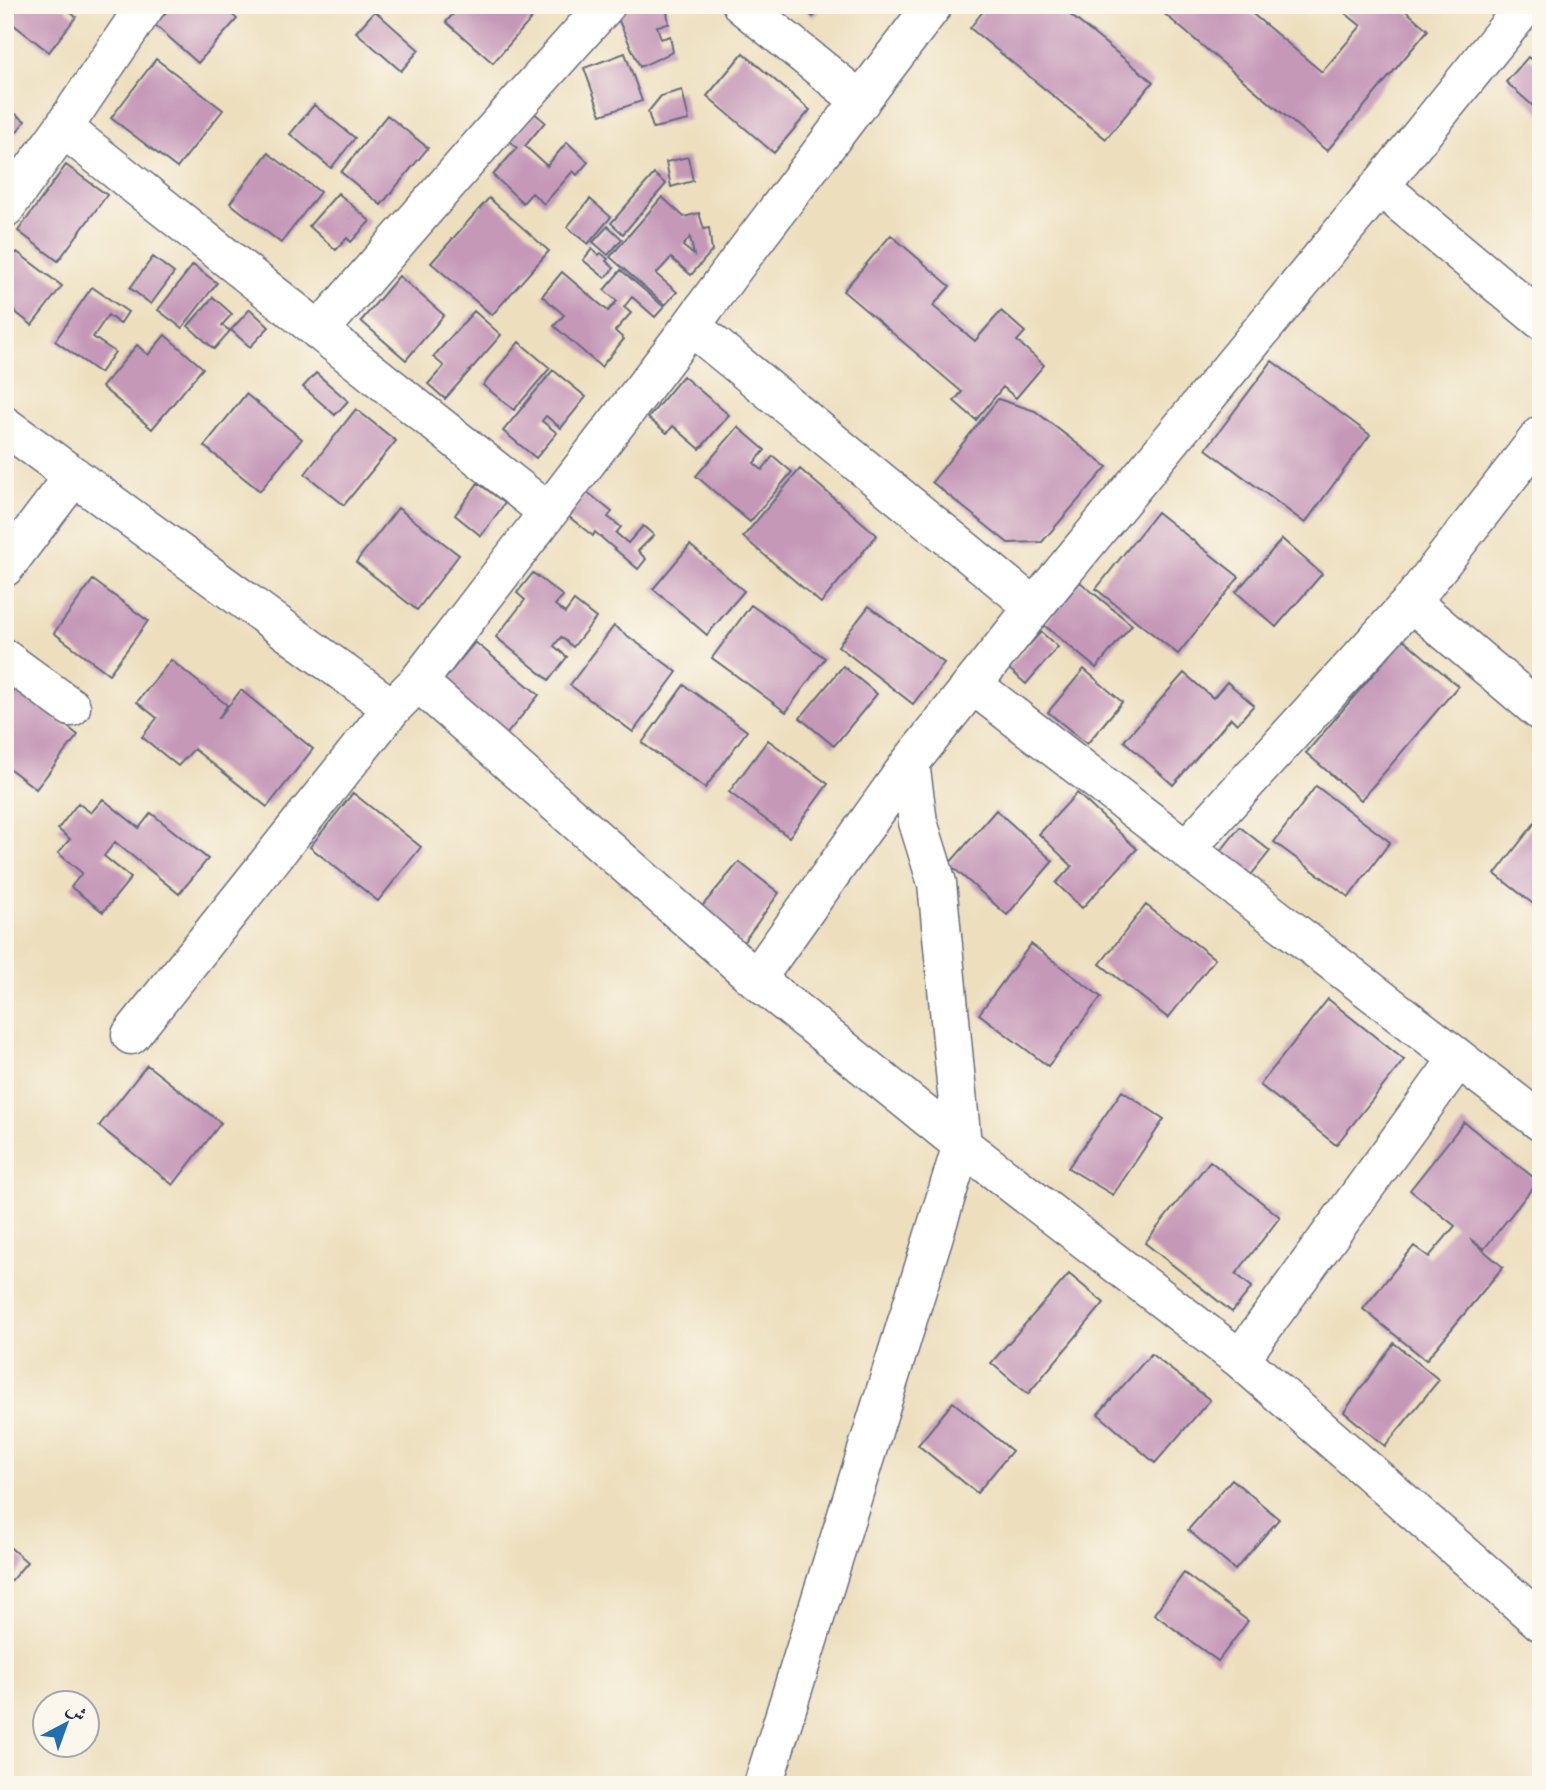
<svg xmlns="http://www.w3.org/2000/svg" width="1546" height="1790" font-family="'IM FELL DW Pica',Amiri,serif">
<rect width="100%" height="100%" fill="#fbf7ec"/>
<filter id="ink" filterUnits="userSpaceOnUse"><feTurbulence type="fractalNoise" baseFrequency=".0143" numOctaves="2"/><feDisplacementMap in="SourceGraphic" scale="14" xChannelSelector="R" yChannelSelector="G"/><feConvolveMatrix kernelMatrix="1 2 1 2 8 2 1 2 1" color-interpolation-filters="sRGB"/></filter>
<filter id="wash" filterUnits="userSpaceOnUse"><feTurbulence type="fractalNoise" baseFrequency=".00686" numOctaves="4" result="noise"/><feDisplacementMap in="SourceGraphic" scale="28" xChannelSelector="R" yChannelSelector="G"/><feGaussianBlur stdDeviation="1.57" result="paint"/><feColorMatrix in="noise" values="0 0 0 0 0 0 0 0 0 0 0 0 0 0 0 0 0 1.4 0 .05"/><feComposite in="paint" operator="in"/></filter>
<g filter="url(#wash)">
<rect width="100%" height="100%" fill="#eddfbe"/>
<g id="blocks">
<path fill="#c598b8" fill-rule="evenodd" d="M5 5H61L76 17 49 52 5 18Z
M172 5H222L237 19 198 63 155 25Z
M461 5H520L533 17 493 63 446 22Z
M622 5H666L669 24 657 26 661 39 670 36 673 52 640 67 618 19Z
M800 5H824L813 17Z
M988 5H1058L1153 82 1106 139 970 28Z
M1154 5H1242L1322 72 1361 26 1335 5H1399L1428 30 1327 151Z
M375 11 419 50 401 71 356 32Z
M625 53 642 101 601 115 584 68Z
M743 53 810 110 774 153 707 96Z
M1528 57 1536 63 1541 57V113L1506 82Z
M156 59 223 110 177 168 111 118Z
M682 90 689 120 653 128 648 112 661 96Z
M314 105 355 138 331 168 290 134Z
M5 106 25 121 5 147Z
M532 111 545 122 525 146 547 166 567 142 588 162 577 175 573 171 544 204 532 193 523 203 493 175 517 148 508 139Z
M387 115 428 148 381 205 341 172Z
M268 153 320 192 281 243 230 203Z
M688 157 693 181 671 187 666 162Z
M66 165 107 195 58 261 18 231Z
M654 174 666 184 623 234 611 223Z
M338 193 370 221 351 242 347 238 336 250 309 226Z
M662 197 684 217 699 213 704 229 709 228 712 251 691 275 671 258 656 274 677 292 665 305 610 257ZM690 237 694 255 683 246Z
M489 198 549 251 492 315 431 263Z
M590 199 611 217 588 244 567 227Z
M608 226 622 239 608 255 593 242Z
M891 235 950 286 933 306 975 341 1001 311 1025 332 1017 341 1044 365 1016 398 1003 387 976 420 954 401 962 392 843 291Z
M592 249 599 255 601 253 608 259 606 261 614 268 605 278 583 260Z
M17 252 62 286 32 325 5 304V266Z
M153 257 174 273 151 304 130 288Z
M193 265 217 283 182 328 158 310Z
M621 270 664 307 655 317 632 297 624 307 631 313 615 331 624 339 601 367 554 326 564 315 542 296 562 272 608 311 617 301 604 290Z
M399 276 444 315 406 360 361 321Z
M92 287 128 312 120 324 108 315 93 337 115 352 100 373 55 341Z
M213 297 232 314 222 325 230 331 214 349 188 326Z
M250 309 269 327 250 347 231 330Z
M474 311 501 335 445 399 428 384 444 366 433 357Z
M165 335 203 368 152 429 102 387 137 345 148 355Z
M519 342 550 368 514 410 483 385Z
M1272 361 1370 435 1305 523 1206 449Z
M553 370 586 397 561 428 546 416 542 421 557 433 536 458 503 431Z
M316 373 348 401 335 415 303 387Z
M683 376 729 415 700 449 673 426 667 433 648 418Z
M246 394 302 439 260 491 204 446Z
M998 399 1035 411 1107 467 1042 542 1008 543 932 482Z
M356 409 396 441 344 505 305 474Z
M738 427 765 450 754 463 762 470 773 456 792 472 750 522 696 476Z
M800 469 877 535 821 603 743 537Z
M478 483 505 503 481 536 455 515Z
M587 492 612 512 608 517 621 527 616 533 628 543 643 526 654 535 638 551 646 559 638 569 595 532 593 536 568 516Z
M398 508 459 555 417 610 356 562Z
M1157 512 1239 577 1178 654 1096 589Z
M1282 539 1322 574 1276 627 1236 592Z
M690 545 744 591 707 635 653 589Z
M533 573 563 596 555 605 565 613 574 601 596 618 573 647 561 637 554 646 567 657 549 680 496 637 525 600 517 593Z
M93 580 148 621 109 674 54 633Z
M1080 582 1132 625 1096 668 1044 625Z
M751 605 825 658 786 712 712 658Z
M869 606 944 663 913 704 838 646Z
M614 626 677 672 633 732 570 685Z
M1041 632 1058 647 1026 684 1008 668Z
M1403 639 1458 686 1361 800 1306 753Z
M475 642 539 695 487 758 423 705Z
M171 660 227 705 218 719 241 690 313 749 267 807 194 749 178 766 142 737 157 718 137 702Z
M843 666 877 694 834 746 800 718Z
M1084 669 1122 702 1087 744 1048 712Z
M1184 673 1213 698 1227 682 1254 705 1237 724 1231 718 1173 785 1124 741Z
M684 685 747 731 705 788 642 743Z
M16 687 78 735 36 789 5 765V701Z
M768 740 828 784 789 837 729 792Z
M1316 786 1390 842 1349 897 1274 842Z
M353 793 421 847 378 901 310 847Z
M1077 793 1137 849 1082 908 1056 883 1072 866 1039 834Z
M103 799 139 828 151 813 208 859 179 894 115 842 104 856 131 878 103 912 71 887 82 873 58 853 70 839 58 829 78 803 91 813Z
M996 810 1053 861 1007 915 949 864Z
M1541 815V910L1495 874Z
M1240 827 1270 851 1251 875 1220 852Z
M739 862 779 893 742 944 698 911Z
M1146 905 1215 959 1168 1018 1100 964Z
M1031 944 1101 997 1048 1066 979 1014Z
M1328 999 1404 1060 1336 1145 1260 1085Z
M147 1065 221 1123 173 1185 99 1126Z
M1122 1091 1164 1119 1113 1195 1068 1168Z
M1464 1122 1538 1181 1484 1249 1470 1239 1503 1267 1426 1360 1363 1309 1414 1246 1429 1257 1455 1226 1410 1190Z
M1210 1161 1280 1217 1236 1274 1252 1287 1232 1312 1145 1243Z
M1069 1274 1104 1303 1028 1394 991 1363Z
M1394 1343 1439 1380 1385 1446 1344 1412Z
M1151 1354 1210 1400 1155 1463 1098 1414Z
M953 1402 1012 1451 977 1493 918 1445Z
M1232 1479 1279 1519 1235 1570 1188 1530Z
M5 1543 27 1562 5 1588Z
M1184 1573 1248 1621 1218 1661 1154 1614Z"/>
</g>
</g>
<g filter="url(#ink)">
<use href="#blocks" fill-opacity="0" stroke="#646d80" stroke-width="2"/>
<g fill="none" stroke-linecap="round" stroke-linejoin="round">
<defs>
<path id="minor" d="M742 5 861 101
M63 128 548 512
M1380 186 1541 320
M5 208 63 128 146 5
M691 326 1034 607
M319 331 487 138 606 5
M5 426 392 708 418 682 756 979 962 1145 1240 1359 1541 1622
M5 567 74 476
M1411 602 1541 712
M5 659 71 707
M418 682 691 326 735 266 933 5
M973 685 1541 1122
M1187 848 1411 602 1541 435
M756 979 910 763
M131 1035 392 708
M1240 1359 1458 1059
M763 1785 962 1145 937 883 918 822 910 763 1034 607 1380 186 1526 5"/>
</defs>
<use href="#minor" stroke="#646d80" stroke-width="41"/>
<use href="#minor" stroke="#fff" stroke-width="38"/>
</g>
</g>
<rect width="1546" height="1790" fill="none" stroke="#fbf7ec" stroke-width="28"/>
<g transform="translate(66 1724) rotate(41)"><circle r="33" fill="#fbf7ec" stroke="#a1a7b3" stroke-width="2"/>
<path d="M0-5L12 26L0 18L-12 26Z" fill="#1f6fb2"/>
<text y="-10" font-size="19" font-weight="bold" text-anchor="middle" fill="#1b2f5e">ش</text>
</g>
</svg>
